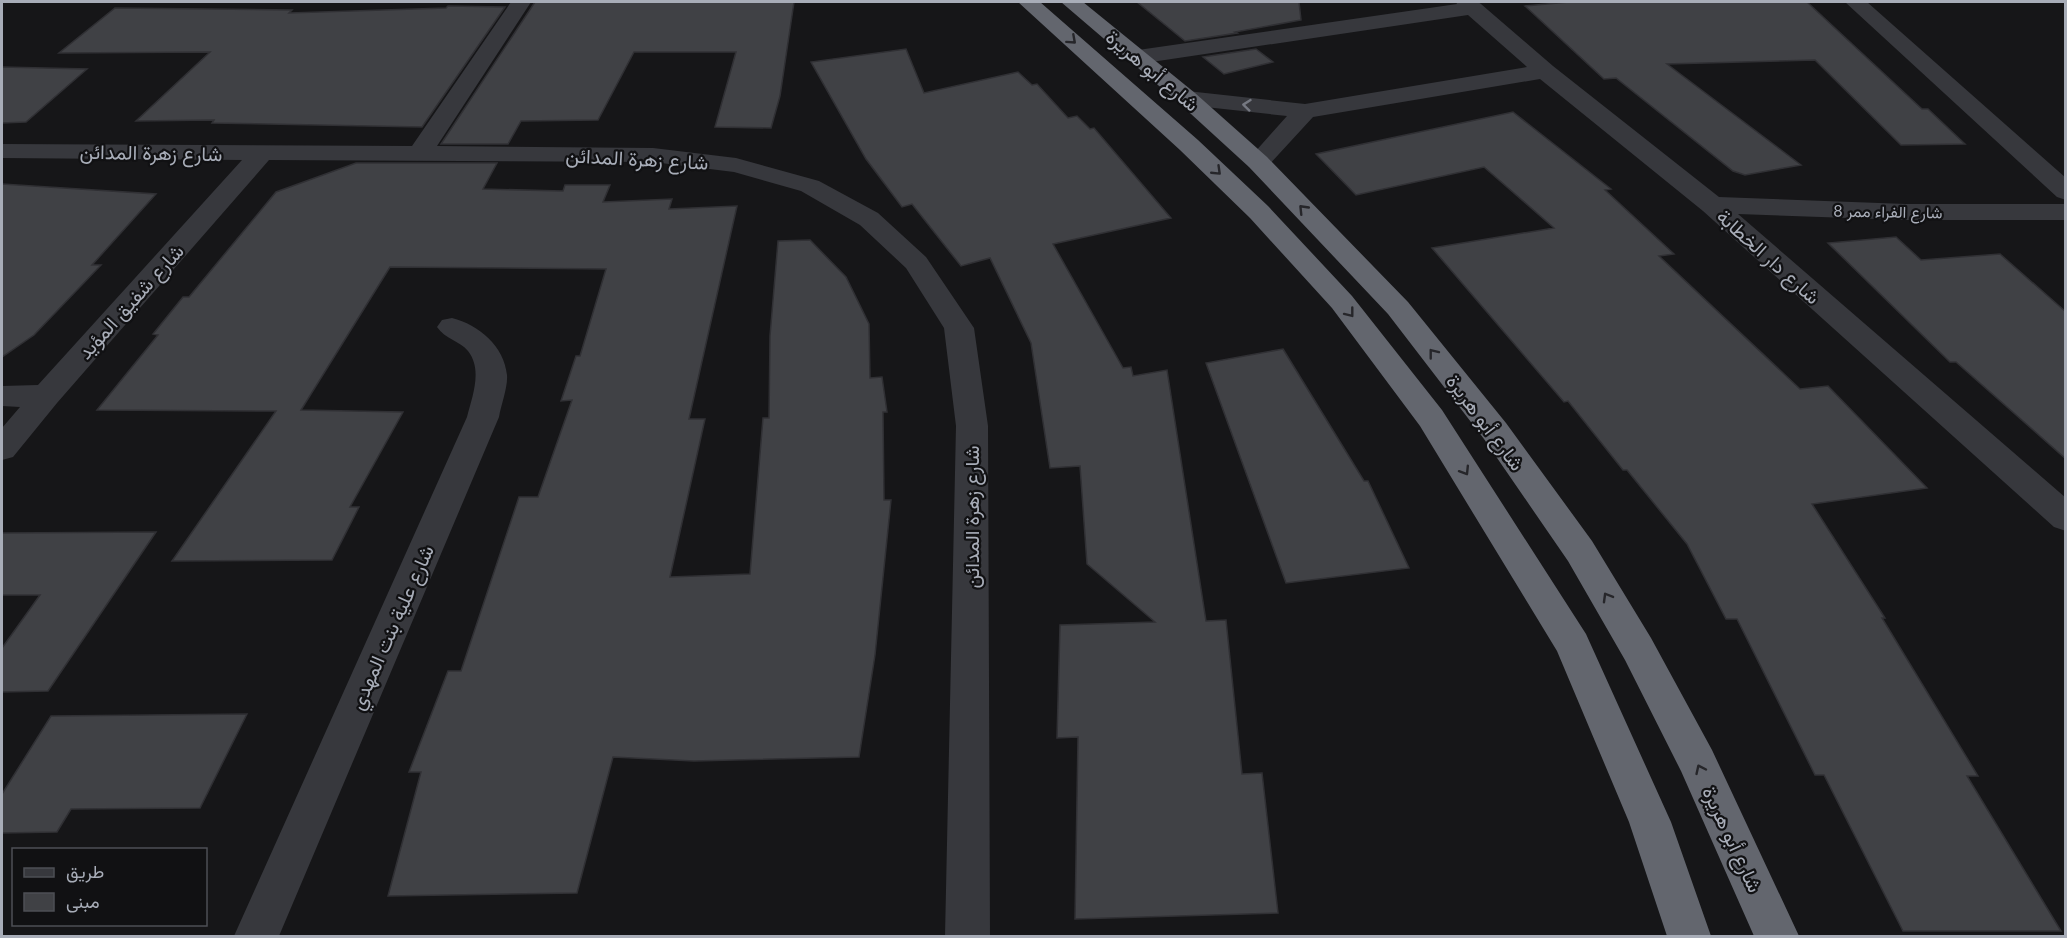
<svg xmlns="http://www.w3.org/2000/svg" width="2067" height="938" font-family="Lato,Vazirmatn,sans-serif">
<rect width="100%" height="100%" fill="#161618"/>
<path fill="#404145" stroke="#303034" stroke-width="1.5" d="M535 2H794L780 96 771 128 715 127 736 52H634L598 120 521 121 508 144H441Z
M1137 2H1299L1301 20 1235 32 1237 33 1185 41Z
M1569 2H1807L1922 109H1928L1965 144 1901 145 1815 60 1667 64 1801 165 1745 175 1733 171 1616 78 1604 79 1525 6Z
M448 6 505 7 422 127 212 123 214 120 136 121 210 52 59 53 115 8 292 10 289 13 446 8Z
M906 49 924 93 1018 72 1032 85 1037 84 1068 118 1077 116 1090 129 1094 128 1171 218 1053 244 1123 368 1131 367 1133 376 1167 370 1206 621 1226 620 1242 774 1262 773 1278 913 1075 919 1078 737 1057 738 1060 625 1155 622 1087 564 1080 466 1050 468 1031 343 990 258 961 266 912 204 902 207 866 159 811 62Z
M1256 49 1273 62 1224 74 1203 57Z
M2 67 87 69 26 122 2 123Z
M1513 112 1611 189 1605 190 1674 254 1659 256 1800 389 1828 386 1927 488 1812 504 1885 618H1882L1978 776H1967L2061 931H1903L1824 775H1815L1737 619H1726L1687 544 1627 470H1623L1568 401 1564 402 1432 248 1554 228 1484 167 1356 195 1316 154Z
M356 163H497L483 189 563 191 565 185H610L603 202 672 199 669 209 737 206 689 419H705L670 577 750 574 763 418H769L770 336 778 241 810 240 846 277 869 324 870 378 882 377 887 412H883L884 500H891L875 655 859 757 694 761 613 757 577 893 388 896 421 772H409L448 671H461L519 497H538L572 400 561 401 576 356H580L606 269 390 267 301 410 403 412 350 507H359L332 560 172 561 276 411 97 410 158 335 153 334 183 297H189L276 192Z
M2 184 156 194 92 265H101L34 335 2 357Z
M1896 237 1921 260 2000 254 2066 312V459L1956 362H1950L1828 243Z
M1283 349 1364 481H1368L1409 568 1286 583 1206 363Z
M156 532 48 691 2 692V648L40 595H2V533Z
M247 714 200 808 71 809 57 832 2 833V794L51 716Z"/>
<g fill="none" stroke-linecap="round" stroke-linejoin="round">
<path fill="#37383d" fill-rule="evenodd" d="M511 2H531L437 146 653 148 736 158 819 181 878 213 926 257 974 328 988 426 990 936H945L956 426 944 328 906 268 860 225 801 191 734 172 653 162 269 160 57 403 13 457 2 460V428L20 407 2 406V386L38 385 242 160 2 158V144L412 146Z
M1456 2H1478L1481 4 1553 66 1719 197 1906 204H2066V220H1906L1738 214 2066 498V531L2054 527 1703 211 1540 79 1313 117 1267 167 1258 169 1249 167 1246 162 1287 116 1187 105 1179 103 1175 98 1179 93 1187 91 1305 104 1527 67 1468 15 1138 64 1130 62 1127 57 1130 52 1138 50 1457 4Z
M1845 2H1867L2066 178V200L2057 197Z
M452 318C479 325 504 346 507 375 508 387 501 405 499 417L279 936H234L467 417C472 397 483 370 468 351 460 341 445 339 437 327L442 320Z"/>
<path fill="#63666e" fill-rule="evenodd" d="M1018 2H1040L1198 140 1268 206 1352 296 1442 410 1586 634 1671 822 1711 936H1667L1629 822 1557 651 1420 426 1332 308 1250 218 1180 150Z
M1061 2H1083L1195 93 1267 157 1408 302 1506 423 1592 541 1651 638 1712 750 1799 936H1754L1681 771 1625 660 1568 561 1484 439 1388 314 1249 167 1179 103Z"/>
</g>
<defs><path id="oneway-chevron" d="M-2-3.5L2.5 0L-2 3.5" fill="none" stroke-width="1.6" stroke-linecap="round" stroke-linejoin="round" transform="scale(1.5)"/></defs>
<g stroke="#26262a">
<use href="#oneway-chevron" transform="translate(1072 40) rotate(42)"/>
<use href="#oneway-chevron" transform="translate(1217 171) rotate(44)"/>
<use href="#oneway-chevron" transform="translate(1303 209) rotate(-134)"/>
<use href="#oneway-chevron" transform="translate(1350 313) rotate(52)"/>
<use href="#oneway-chevron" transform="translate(1433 353) rotate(-128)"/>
<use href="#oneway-chevron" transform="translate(1465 471) rotate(58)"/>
<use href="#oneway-chevron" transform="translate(1607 597) rotate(-120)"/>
<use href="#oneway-chevron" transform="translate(1700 769) rotate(-115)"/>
</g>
<use stroke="#757881" href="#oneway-chevron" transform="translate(1247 105) rotate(-174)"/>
<g text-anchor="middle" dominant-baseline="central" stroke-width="4.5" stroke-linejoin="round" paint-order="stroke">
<g font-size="16" fill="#a8adb8" stroke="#111113">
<text transform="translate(1888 211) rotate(1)">شارع الفراء ممر 8</text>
</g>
<g font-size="20" fill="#a8adb8" stroke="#111113">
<text transform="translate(1153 70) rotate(40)">شارع أبو هريرة</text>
<text transform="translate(151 152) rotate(1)">شارع زهرة المدائن</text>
<text transform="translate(637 158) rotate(3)">شارع زهرة المدائن</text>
<text transform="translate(1769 256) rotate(42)">شارع دار الخطابة</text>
<text transform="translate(130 301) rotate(-48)">شارع شفيق المؤيد</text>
<text transform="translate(1486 422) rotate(53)">شارع أبو هريرة</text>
<text transform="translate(971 517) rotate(-90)">شارع زهرة المدائن</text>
<text transform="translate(391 627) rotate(-66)">شارع علية بنت المهدي</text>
<text transform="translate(1733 839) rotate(65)">شارع أبو هريرة</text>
</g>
</g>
<rect width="2067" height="938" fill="none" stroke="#a8adb8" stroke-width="6"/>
<rect x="12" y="848" width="195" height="78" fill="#111113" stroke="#4d4f55" stroke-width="1.5"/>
<rect x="24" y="868" width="30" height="9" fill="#37383d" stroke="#4d4f55" stroke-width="1.5"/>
<text x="66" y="878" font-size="18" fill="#a8adb8">طريق</text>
<rect x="24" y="893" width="30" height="18" fill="#404145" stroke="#4d4f55" stroke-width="1.5"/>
<text x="66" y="908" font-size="18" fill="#a8adb8">مبنى</text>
</svg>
